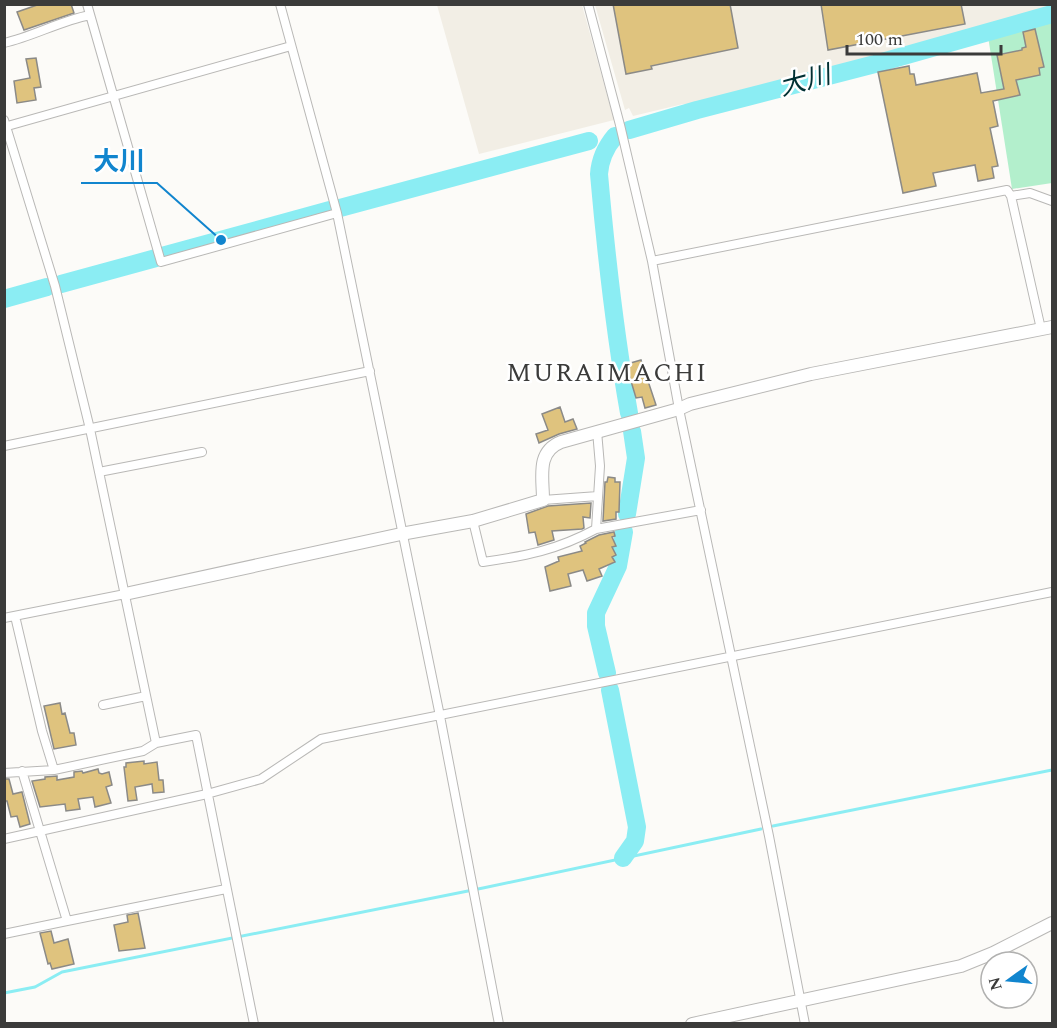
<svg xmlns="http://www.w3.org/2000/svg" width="1057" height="1028" font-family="Spectral,'Noto Sans JP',serif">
<rect width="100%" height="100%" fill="#fcfbf8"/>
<path fill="#f2eee5" d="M1052 4V11L701 106 683 104 633 116 629 108 625 110 595 5Z
M437 5H582L614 120 479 154Z"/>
<path fill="#b3efcc" d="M1052 14V183L1012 189 987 30Z"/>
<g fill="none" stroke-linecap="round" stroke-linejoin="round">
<path stroke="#8bedf3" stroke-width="3" d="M773 826 1052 770
M4 993 35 987 62 972 483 888 761 829"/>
<path stroke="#8bedf3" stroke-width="18" d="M629 130 697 110 875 64 1052 14
M615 136C605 148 600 159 599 174 606 254 615 334 629 413
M340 208 589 141
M162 256 330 210
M61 284 156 258
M4 299 47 287
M627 514 636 458 632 431
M607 673 596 626V613L618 566 624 532
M610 690 637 827 635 841 623 858"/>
</g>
<path fill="#dfc37e" stroke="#8b8a87" stroke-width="1.5" d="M40 4H71L74 13 24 30 17 12Z
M613 4H730L738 48 651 66 652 69 626 74Z
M821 4H961L965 24 828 50Z
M1035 29 1044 67 1039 68 1040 75 1016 80 1020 95 993 101 998 126 990 128 998 166 992 167 994 178 978 181 975 165 933 173 936 186 903 193 878 72 909 66 910 74H914L916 85 977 73 981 93 1004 89 997 55 1022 50V48L1026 47 1023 32Z
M36 58 41 87 34 88 36 100 17 103 14 81 30 78 26 59Z
M641 360 656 405 645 408 642 397 636 398 628 371 629 370 627 364Z
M560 407 565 422 573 419 577 429 559 434 539 443 536 434 548 430 542 414Z
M608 477 615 478V482H620L619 512H616V519L603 521 605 482H607Z
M591 503 590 518 583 517 584 528 582 529 552 531 554 540 538 545 535 532 529 533 526 514 548 506Z
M614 532 615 536 612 537 616 546 612 547 616 555 612 557 615 562 599 569 602 576 587 581 583 570 568 574 571 586 550 591 545 567 559 561 558 557 582 551 580 546 586 543 585 542 599 535Z
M60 703 62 714 65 713 70 733H74L76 745 54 749 44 706Z
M144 761V764L157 762 159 780H163L164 792 153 793 152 784 135 787 137 800 128 801 124 767H126V763Z
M98 769 99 773 102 774 109 772 112 785 106 787 111 803 95 807 93 797 78 799 80 809 66 811 65 804 40 807 32 781 45 779V777L57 776V780L74 777V772L82 771 83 773Z
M4 779H9L13 794 22 792 30 824 20 827 17 816 11 817 7 801H4Z
M138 913 145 948 119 951 114 925 128 922 127 915Z
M51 931 54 943 68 939 74 964 52 969 50 963 48 964 40 933Z"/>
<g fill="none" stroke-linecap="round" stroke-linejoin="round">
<defs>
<path id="street" d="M87 4 161 262 337 213
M280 4 337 213 440 716 499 1024
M588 4 620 125 652 261 679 409 769 836 805 1024
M4 43C34 36 60 21 90 15
M4 120 55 286 90 429 156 743
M4 127 291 46
M1011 196 1030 193 1052 201
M652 261 1007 190 1011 196 1041 329
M4 446 370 371
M99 472 202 452
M543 500 598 496
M473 521 483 562C526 556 557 550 596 529L600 466 597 431
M596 529 701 510
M15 616 42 731 54 770
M4 618 125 594
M103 705 146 696
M22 771 67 921 226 889
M4 773 54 770 143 751 156 743 196 735 254 1024
M4 839 207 794 261 779 321 739 1052 592
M4 934 67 921"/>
<path id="secondary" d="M125 594 401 534 473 521 543 500C543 477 536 452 561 442L679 409 690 404 811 374 1052 327
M692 1024 961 966 993 953 1052 923"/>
</defs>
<use href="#street" stroke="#b9b8b6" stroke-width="10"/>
<use href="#secondary" stroke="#b9b8b6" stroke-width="14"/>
<use href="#street" stroke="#fff" stroke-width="8"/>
<use href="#secondary" stroke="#fff" stroke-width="12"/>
</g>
<g text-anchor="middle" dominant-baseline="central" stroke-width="5" stroke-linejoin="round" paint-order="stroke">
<g font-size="26" font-style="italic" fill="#003033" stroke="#fff">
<text transform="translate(805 81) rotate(-15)">大川</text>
</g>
<g font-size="26" letter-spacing="1.5" fill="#3b3b3a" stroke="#fff">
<text x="607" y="373">MURAIMACHI</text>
</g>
</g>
<path fill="none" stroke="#1185ce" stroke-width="2" d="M221 240L157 183H81"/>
<circle fill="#1185ce" stroke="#fff" stroke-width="2" cx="221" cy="240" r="6"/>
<g font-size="26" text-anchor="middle" font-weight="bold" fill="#1185ce" stroke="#fff" stroke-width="5" stroke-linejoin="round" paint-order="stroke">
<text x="119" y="170">大川</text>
</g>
<rect width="1057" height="1028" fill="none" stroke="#3b3b3a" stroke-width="12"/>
<g transform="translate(1009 980) rotate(255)"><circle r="28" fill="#ffffff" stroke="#b1b1b0" stroke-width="1.5"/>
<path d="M0-4.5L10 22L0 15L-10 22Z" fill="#1185ce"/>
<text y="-9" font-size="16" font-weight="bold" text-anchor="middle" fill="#3b3b3a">N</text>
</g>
<path d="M847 45v9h154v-9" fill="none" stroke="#3b3b3a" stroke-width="3"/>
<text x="856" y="45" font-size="18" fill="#3b3b3a" stroke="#ffffff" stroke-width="4.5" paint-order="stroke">100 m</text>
</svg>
